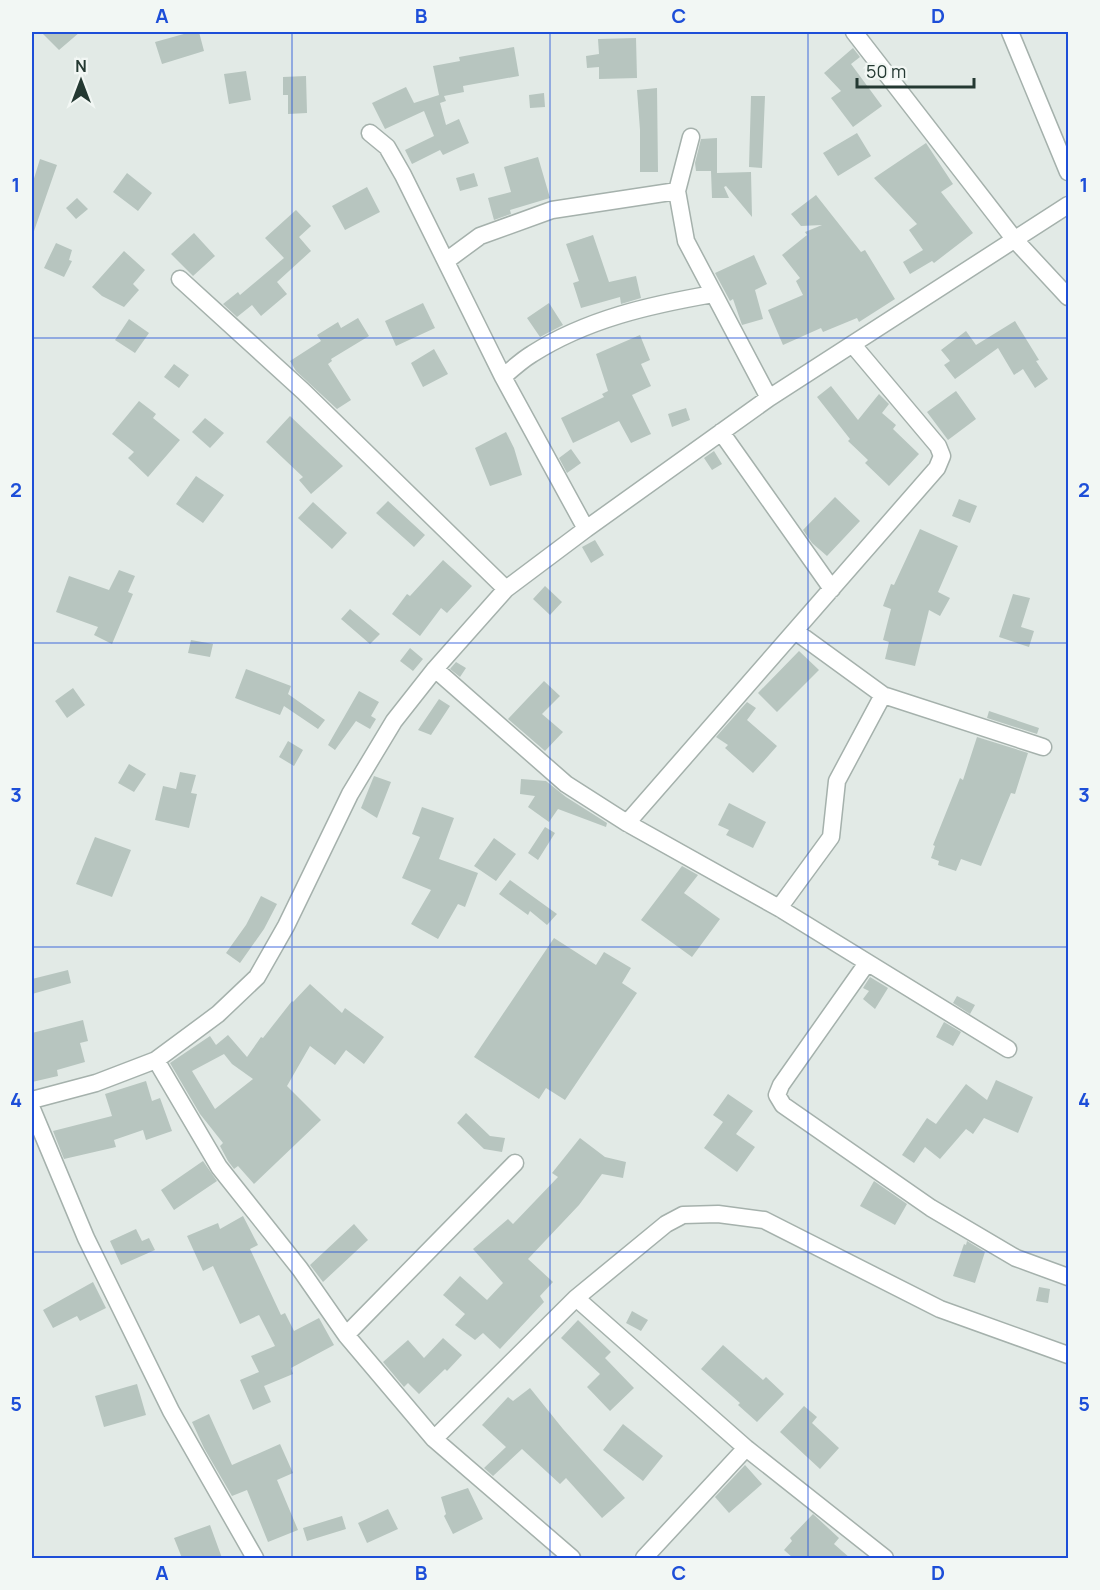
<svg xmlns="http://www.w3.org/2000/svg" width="1100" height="1590" font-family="Manrope,sans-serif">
<rect width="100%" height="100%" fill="#e2eae6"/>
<path fill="#b7c5bf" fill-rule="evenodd" d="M41 32H80L59 50Z
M191 32H199L204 51 162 64 155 42Z
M636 38 637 78 599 79V67L587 68 586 56 599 54 598 39Z
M514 47 519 76 463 86 464 92 444 96 446 101 440 103 446 125 459 119 469 143 443 155 440 150 412 164 405 150 434 136 424 111 385 129 372 103 406 87 414 103 439 95 433 66 460 61 459 57Z
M853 48 860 57 851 64 882 106 853 127 831 98 841 91 824 73Z
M246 71 251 100 229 104 224 74Z
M306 76 307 113 288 114V95H283V77Z
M657 88 658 172H640V130L637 90Z
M544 93 545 107 530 108 529 95Z
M751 96H765L762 168 749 167Z
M857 133 871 156 838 176 823 153Z
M717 138V173L751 172 752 217 726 186 724 187 729 198H712L711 171H696L695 163 701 139Z
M926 143 953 184 941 192 973 233 934 263 932 261 910 274 903 262 923 250 909 230 917 224 874 178Z
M538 157 550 198 510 210 511 214 494 220 488 198 511 192 504 167Z
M40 159 57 165 33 234 32 233V185Z
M127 173 152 193 138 211 113 192Z
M474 173 478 186 460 191 456 178Z
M367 187 380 212 345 230 332 206Z
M816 195 861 252 865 250 895 299 859 322 857 318 823 332 821 328 783 345 768 310 803 295 796 281 800 278 782 255 807 235 805 232 822 225 801 226 791 214Z
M77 198 88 209 76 219 66 208Z
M296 210 311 226 299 237 311 251 277 282 287 294 261 316 252 305 237 317 223 304 238 292 240 295 284 258 265 238Z
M194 233 215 256 193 276 171 254Z
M593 235 609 282 636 276 641 298 621 304 620 297 581 308 573 283 579 281 566 244Z
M56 243 72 250 69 260 72 261 64 277 44 268Z
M124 251 145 270 133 284 139 290 124 307 102 296 92 287Z
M754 255 767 284 755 290 763 319 742 325 733 299 730 301 715 273Z
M423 303 435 328 396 346 385 321Z
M549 303 563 325 540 337 527 318Z
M358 318 369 336 331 359 332 361 328 364 351 400 337 409 296 371 290 361 321 341 317 335 338 322 341 328Z
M129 319 149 333 135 353 115 340Z
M1015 321 1039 360 1036 361 1048 379 1035 388 1023 369 1014 375 998 348 955 379 944 365 950 361 941 350 966 331 976 345Z
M640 335 650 360 641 364 651 386 632 395 651 434 631 443 619 421 573 443 561 418 604 397 602 394 608 391 596 354Z
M434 349 448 374 423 387 411 363Z
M174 364 189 375 179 388 164 377Z
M831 386 858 420 879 394 889 404 882 413 896 425 893 429 919 454 889 486 865 463 868 460 848 441 850 439 817 397Z
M956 391 976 419 948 440 927 412Z
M139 401 156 414 153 418 180 440 148 477 128 458 134 452 112 434Z
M686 408 690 420 672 427 668 414Z
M290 416 343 466 311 494 299 480 303 477 266 442Z
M205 418 224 433 210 448 192 432Z
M506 432 514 448 522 475 490 486 475 448Z
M571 449 581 463 567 473 559 458Z
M714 451 722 464 712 470 704 458Z
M196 476 224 495 203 523 176 504Z
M835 497 860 521 827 556 812 543 803 530Z
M959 499 977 506 970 523 952 516Z
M388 501 425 535 414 547 376 513Z
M313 502 347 533 332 549 298 518Z
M920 529 958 546 938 592 950 598 940 616 929 610 915 666 885 659 889 642 883 640 891 609 883 606 891 584 894 585Z
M595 540 604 555 591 563 582 547Z
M443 560 472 586 447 613 441 608 420 636 392 614 407 594 410 596Z
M119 570 135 576 128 592 133 594 112 644 94 635 98 627 56 612 69 576 109 590Z
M545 586 562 602 550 615 533 599Z
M1013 594 1030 598 1021 627 1034 631 1029 647 999 637Z
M350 609 380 634 370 644 341 619Z
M191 640 213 644 210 657 188 653Z
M410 648 423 659 413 671 400 661Z
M799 651 819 670 777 712 758 693Z
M456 662 466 668 460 677 450 669Z
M246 669 291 686 288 694 325 720 318 729 284 706 280 715 235 698Z
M544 681 560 696 542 714 563 732 545 751 508 719Z
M73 688 85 705 67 718 55 701Z
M359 691 379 702 371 716 376 719 370 729 356 721 335 750 328 745Z
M439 699 450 706 431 735 418 730Z
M747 702 756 708 747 720 777 746 753 773 725 748 728 745 716 737Z
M989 711 1039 728 1037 734 987 718Z
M977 737 1028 753 1015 794 1011 793 981 866 961 859 956 871 938 865 939 861 931 858 935 846 933 845 960 778 963 780Z
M288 741 303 750 294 766 279 757Z
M129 764 146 774 134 792 118 783Z
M180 772 196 775 191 793 197 794 189 828 155 820 163 786 176 789Z
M374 776 391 782 377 818 361 808Z
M521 779 546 781 566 797 607 823 606 827 558 809 549 822 528 807 535 796 520 794Z
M729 803 766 822 753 848 726 835 729 830 718 825Z
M422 807 454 818 439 859 478 873 465 907 458 904 438 939 411 924 431 890 402 878 420 837 412 834Z
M545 827 555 833 538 860 528 853Z
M95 837 131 850 112 897 76 884Z
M494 838 516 854 496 881 474 866Z
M682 866 698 875 684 893 720 919 692 957 641 920Z
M510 880 557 914 547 925 530 911 528 915 499 894Z
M261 896 277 904 264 929 240 963 226 953 246 925Z
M554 938 596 965 604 952 631 968 622 983 637 993 565 1100 546 1088 539 1099 474 1057Z
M68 970 71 983 32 994V979Z
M870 977 888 988 875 1009 863 999 869 991 863 988Z
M310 984 342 1013 345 1008 384 1037 364 1064 346 1050 335 1065 310 1046 287 1086 321 1120 254 1184 238 1166 234 1169 228 1161 220 1146 223 1143 200 1114 170 1063 210 1036 216 1045 228 1035 247 1057 261 1037 263 1038 292 1001 293 1002ZM224 1054 232 1064 253 1079 215 1109 192 1071Z
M957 996 975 1005 970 1014 953 1003Z
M83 1020 88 1041 80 1043 85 1062 57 1070 58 1076 32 1082V1033Z
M944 1022 961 1032 953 1046 936 1037Z
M996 1080 1033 1097 1018 1133 984 1118 973 1134 966 1129 940 1159 925 1147 914 1163 902 1155 927 1118 936 1124 966 1084 987 1100Z
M146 1081 152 1101 160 1098 172 1131 146 1140 143 1130 114 1140 116 1147 64 1159 53 1131 112 1116 105 1094Z
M728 1094 753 1111 736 1134 755 1147 737 1172 704 1148 723 1122 713 1115Z
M466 1113 490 1136 505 1138 502 1152 484 1149 457 1123Z
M580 1138 605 1157 626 1162 623 1178 602 1174 579 1205 528 1259 553 1282 540 1296 544 1302 500 1349 483 1333 475 1340 455 1325 465 1314 443 1295 460 1276 487 1300 503 1283 473 1249 508 1219 513 1224 558 1177 552 1173Z
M203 1161 217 1181 174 1210 161 1190Z
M874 1181 907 1204 895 1225 860 1206Z
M243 1216 258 1245 250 1249 281 1315 285 1313 294 1331 319 1318 334 1345 291 1368 293 1374 264 1386 271 1402 253 1410 240 1380 259 1372 251 1356 275 1346 259 1315 240 1324 213 1266 203 1271 187 1236 218 1223 220 1229Z
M354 1224 368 1240 323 1282 310 1265Z
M136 1229 142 1241 149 1238 155 1250 121 1265 110 1241Z
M967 1241 985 1252 975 1283 953 1276 964 1244 966 1245Z
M93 1282 106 1308 80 1321 77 1316 53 1328 43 1310Z
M1039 1287 1050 1289 1048 1303 1036 1301Z
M632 1311 648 1320 641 1331 626 1323Z
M578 1320 611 1352 605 1358 634 1388 610 1411 587 1387 600 1374 561 1338Z
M443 1338 462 1355 447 1371 445 1369 419 1394 408 1383 404 1387 383 1362 408 1340 424 1358Z
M723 1345 763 1380 766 1377 784 1394 757 1422 738 1405 740 1403 701 1369Z
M137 1384 146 1415 104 1427 95 1396Z
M530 1388 563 1429 625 1498 602 1518 566 1478 560 1484 522 1449 493 1476 484 1468 506 1447 482 1425 508 1397 513 1401Z
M804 1406 817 1417 812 1423 839 1448 820 1469 780 1432Z
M209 1414 232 1465 280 1444 293 1473 277 1480 298 1530 268 1542 247 1490 232 1496 204 1448 192 1422Z
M623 1424 663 1456 643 1481 603 1450Z
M745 1465 762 1484 729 1513 715 1497Z
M468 1488 483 1519 453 1534 444 1516 446 1514 441 1497Z
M388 1509 398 1529 367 1543 358 1523Z
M813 1514 839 1538 834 1544 850 1558H793L784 1550 792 1541 790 1538Z
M342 1516 346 1529 307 1541 303 1528Z
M210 1525 222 1558H182L174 1538Z"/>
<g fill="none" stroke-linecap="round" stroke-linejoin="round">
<defs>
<path id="minor" d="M854 32 1015 240 1068 297
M1010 32 1068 172
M370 133 387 147 403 175 503 377 586 529
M691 137 677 191 686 241 769 398
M446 261 480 236 552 210 677 191
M180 279 303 391 506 589
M503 377C512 369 522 360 532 354 587 319 650 305 713 294
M721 432 832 589
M795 631 883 695 1043 747
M435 669 566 784 627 823 779 908 1008 1049
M627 823 937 468 942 456 938 446 853 345
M779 908 831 837 837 781 883 695
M867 963 781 1085 777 1095 783 1105 931 1208 1016 1258 1068 1277
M156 1060 219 1167 300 1269 346 1335 434 1439 572 1558
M32 1100 96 1083 156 1060 218 1014 257 977 286 926 350 794 394 721 435 669 506 589 586 529 769 398 1068 205
M32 1109 86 1238 171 1411 255 1558
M576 1298 746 1448 885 1558
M346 1335 515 1163
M434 1439 576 1298 666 1224 683 1215 718 1214 764 1220 940 1309 1068 1355
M644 1558 746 1448"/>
</defs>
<use href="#minor" stroke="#a5b1ac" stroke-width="19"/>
<use href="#minor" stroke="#fff" stroke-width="16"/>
</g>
<path fill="none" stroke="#1d4ed8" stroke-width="1.5" stroke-opacity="0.55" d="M292 32V1558M550 32V1558M808 32V1558M32 338H1068M32 643H1068M32 947H1068M32 1252H1068"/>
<rect width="1100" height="1590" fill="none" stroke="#f2f7f4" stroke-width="66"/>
<g transform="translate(81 81)" stroke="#f2f7f4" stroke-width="4.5" paint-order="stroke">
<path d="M0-4.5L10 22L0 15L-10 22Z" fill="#243932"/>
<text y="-9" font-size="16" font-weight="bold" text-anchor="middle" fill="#243932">N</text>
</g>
<path d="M857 78v9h117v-9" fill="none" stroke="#243932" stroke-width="3"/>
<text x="866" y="78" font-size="18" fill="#243932" stroke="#f2f7f4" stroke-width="4.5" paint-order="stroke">50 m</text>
<rect x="33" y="33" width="1034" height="1524" fill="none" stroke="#1d4ed8" stroke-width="2"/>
<g font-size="20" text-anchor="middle" font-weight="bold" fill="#1d4ed8">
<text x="162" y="23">A</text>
<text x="421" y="23">B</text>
<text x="679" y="23">C</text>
<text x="938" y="23">D</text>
<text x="16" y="192">1</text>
<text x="1084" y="192">1</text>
<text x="16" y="497">2</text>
<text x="1084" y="497">2</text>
<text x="16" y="802">3</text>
<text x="1084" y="802">3</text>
<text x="16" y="1107">4</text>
<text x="1084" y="1107">4</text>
<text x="16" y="1411">5</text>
<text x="1084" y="1411">5</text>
<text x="162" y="1580">A</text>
<text x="421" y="1580">B</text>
<text x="679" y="1580">C</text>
<text x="938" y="1580">D</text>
</g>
</svg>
